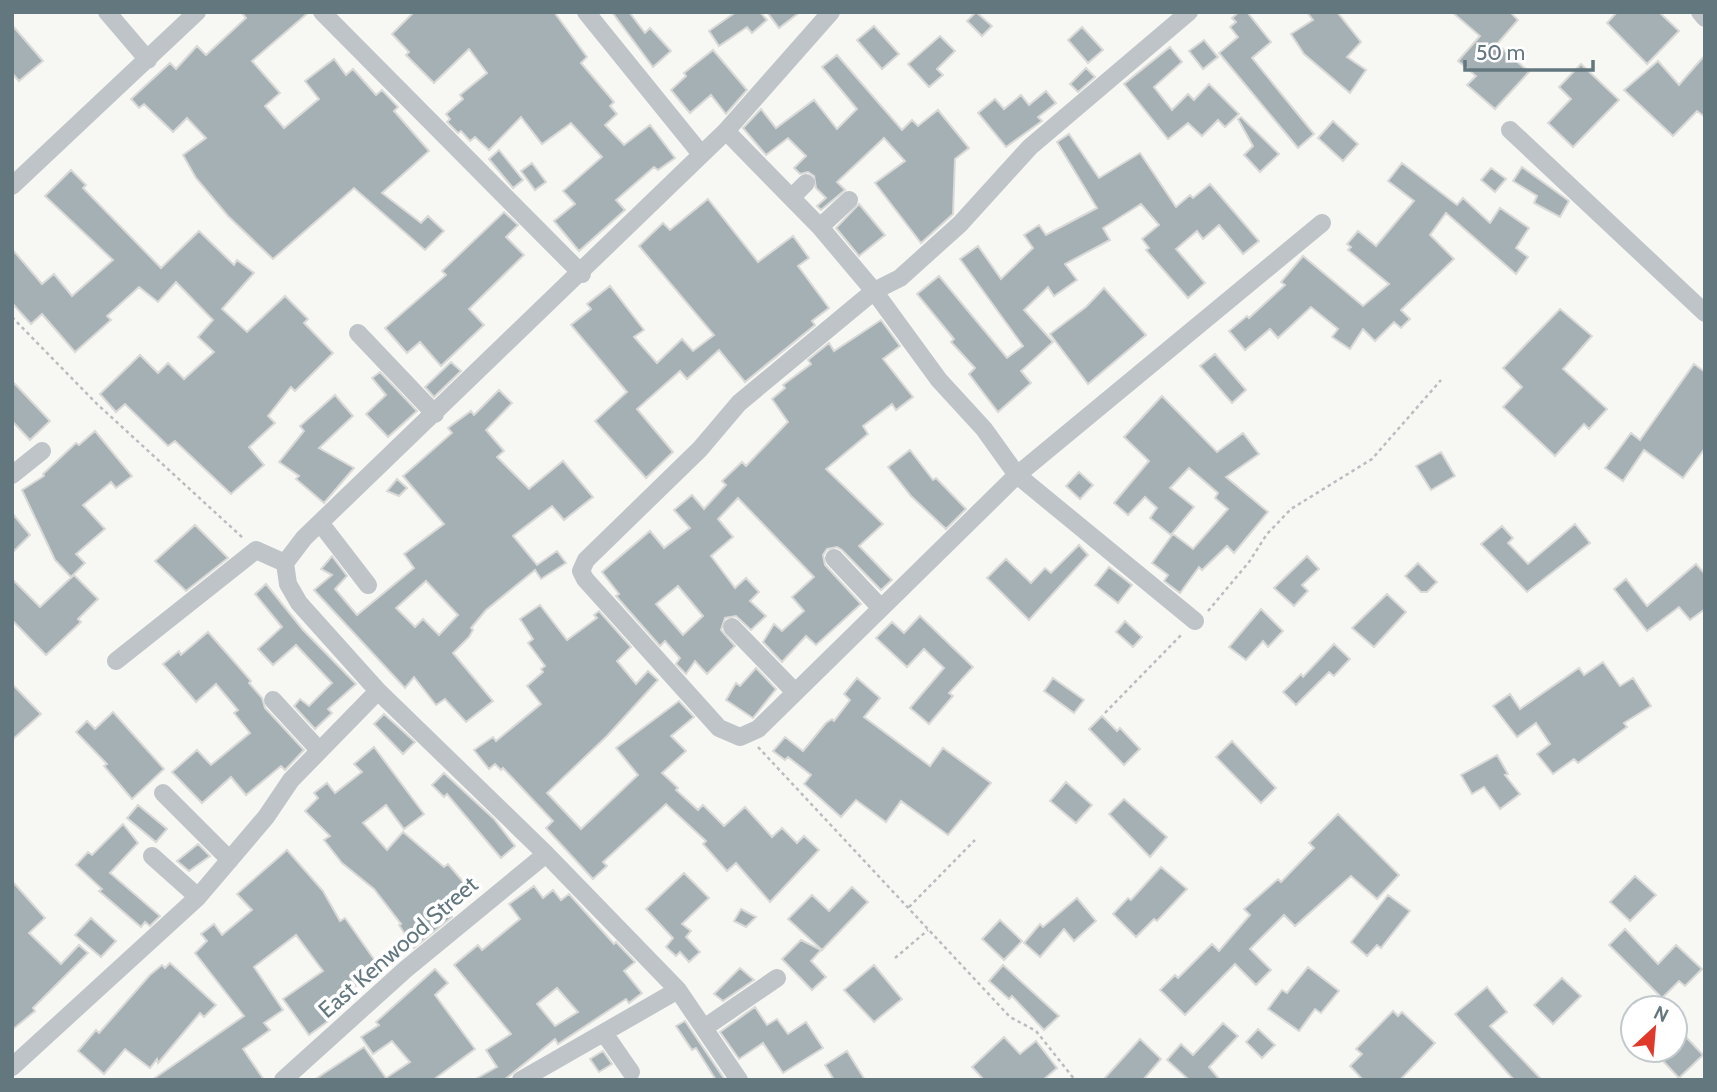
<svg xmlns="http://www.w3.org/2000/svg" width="1717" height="1092" font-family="Cabin,sans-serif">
<rect width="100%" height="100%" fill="#f7f7f4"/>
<path fill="#a5b0b4" stroke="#d9d9d7" stroke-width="2" fill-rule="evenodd" d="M241 12H309L252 61 280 93 265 106 284 128 319 99 305 81 334 59 346 75 353 69 376 95 382 90 398 107 394 111 429 151 382 193 421 223 428 216 444 231 425 250 354 188 273 259 228 216 196 178 183 155 206 138 187 118 173 132 144 104 139 108 131 99 170 63 176 69 197 46 206 55 246 18Z
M414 12H554L587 57 581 63 614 102 610 106 617 114 605 125 624 145 650 125 675 158 658 170 654 167 616 200 625 210 579 251 554 221 575 204 563 191 602 157 571 123 542 144 521 117 489 150 475 137 470 141 461 131 458 133 447 122 450 119 446 114 463 99 460 95 487 73 469 49 434 83 406 55 409 52 392 34Z
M612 12H629L645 33 650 28 671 51 653 67Z
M736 12H760L767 20 752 33 747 27 719 46 709 31Z
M767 12H800L779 28Z
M976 12 992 26 982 36 967 21Z
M1239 12H1247L1271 42 1252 58 1314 134 1298 148 1219 53 1238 37 1230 27 1236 22 1232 18Z
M1307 12H1337L1361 42 1347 57 1366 70 1350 93 1304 54 1291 34 1313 20Z
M1452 12H1510L1518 20 1497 44 1529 72 1495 109 1467 85 1476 76 1458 61 1480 36Z
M1617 12H1659L1679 31 1647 64 1607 23Z
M12 25 43 61 19 81 12 73Z
M874 26 899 54 882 69 857 40Z
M1082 27 1103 50 1088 63 1068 40Z
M940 36 955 51 937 69 943 75 929 87 908 64Z
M1204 40 1218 57 1203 69 1189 51Z
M1170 47 1182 62 1154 87 1172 110 1188 94 1194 100 1209 84 1239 114 1225 127 1218 120 1202 136 1188 123 1168 139 1124 84Z
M713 50 747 90 726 114 711 95 690 113 671 90 686 76 684 73Z
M837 55 902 130 912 120 918 126 938 110 969 148 955 159 953 214 921 243 875 183 905 161 884 138 837 182 845 190 821 210 817 206 826 198 816 188 814 176 808 172 800 174 794 168 806 156 788 138 766 155 743 128 761 109 776 128 814 100 837 129 857 109 822 67Z
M1705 55V117L1697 111 1673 136 1624 90 1658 61 1679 85Z
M1581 64 1619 100 1573 147 1548 123 1571 99 1559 87Z
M1086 68 1095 77 1078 92 1070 84Z
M1046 91 1056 103 1038 117 1042 121 1006 147 978 113 995 99 1004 109 1021 95 1029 105Z
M1241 117 1279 154 1260 172 1244 155 1253 146 1238 119Z
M1333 121 1358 144 1343 161 1318 138Z
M1069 134 1099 178 1140 153 1176 207 1190 195 1193 198 1210 184 1259 241 1243 254 1219 225 1203 239 1197 231 1176 249 1205 283 1188 298 1146 250 1149 248 1142 239 1159 225 1141 204 1103 228 1110 240 1065 264 1077 280 1054 296 1048 287 1024 310 1053 342 1021 371 1031 383 998 412 969 374 975 368 951 342 954 339 917 294 939 276 1007 358 1023 346 960 259 978 246 1001 279 1033 248 1024 235 1039 225 1046 235 1097 208 1057 142Z
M499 150 523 180 513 188 489 159Z
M532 163 546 182 535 190 521 171Z
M1402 163 1457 205 1463 198 1490 223 1500 208 1529 228 1516 248 1528 257 1516 274 1446 213 1430 235 1454 259 1401 310 1410 319 1401 328 1394 322 1375 341 1363 329 1350 349 1332 337 1338 329 1311 307 1278 338 1270 329 1245 350 1229 331 1247 316 1249 318 1285 285 1281 282 1303 256 1363 306 1389 284 1348 250 1351 247 1347 244 1358 231 1376 246 1414 201 1388 181Z
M1522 167 1569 201 1560 217 1534 203 1537 196 1513 181Z
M1491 168 1506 179 1495 192 1481 180Z
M71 170 86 185 83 188 161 268 199 231 234 265 237 260 254 273 222 309 247 332 285 296 308 319 304 323 333 353 295 391 291 387 268 416 275 423 249 447 264 465 231 494 175 441 168 446 125 404 116 412 100 394 140 355 158 373 168 363 184 379 214 352 198 337 213 320 176 282 158 302 139 287 107 316 111 320 75 352 42 314 31 324 12 303V249L42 284 54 274 72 296 113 260 45 196Z
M708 199 758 262 793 236 809 258 798 266 829 308 812 321 815 325 745 382 719 350 687 379 680 371 637 409 673 452 646 478 595 421 627 392 571 325 591 309 587 304 610 286 644 330 634 337 657 363 682 339 693 351 714 335 639 246 663 223 670 230Z
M859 204 885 235 859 256 836 228Z
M504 212 518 225 506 237 524 255 469 309 484 325 441 366 420 342 407 353 385 328 446 275 442 271Z
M1104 288 1146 335 1088 384 1050 334 1086 307Z
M1560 309 1592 336 1563 369 1607 409 1589 429 1584 424 1555 456 1503 407 1522 387 1503 368Z
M881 320 900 346 883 359 913 397 896 410 892 404 863 426 868 434 826 469 883 524 859 546 892 580 881 590 842 550 837 547 827 549 823 555 825 565 861 604 816 645 806 636 782 662 763 642 774 624 782 631 804 611 792 597 814 577 738 498 718 519 733 537 711 556 735 588 746 578 759 592 750 601 766 616 751 630 736 616 725 618 721 630 735 646 707 674 695 661 686 674 676 664 680 658 665 641 660 646 616 596 619 594 602 572 650 531 664 548 690 528 674 510 692 495 704 509 726 485 722 481 742 462 746 466 788 422 772 399 785 388 783 385 811 364 808 360 829 343 834 351ZM678 586 703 616 683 635 656 604Z
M1215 354 1246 390 1232 403 1200 366Z
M451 362 461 371 434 397 425 387Z
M1694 364 1705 372V448L1683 478 1644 450 1623 481 1605 468 1631 433 1640 440Z
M380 372 417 411 388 437 366 414 386 395 372 378Z
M12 381 50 421 30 440 12 421Z
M499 390 512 403 486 430 504 451 497 457 529 489 563 461 593 497 564 520 552 506 513 536 537 565 557 551 566 563 541 579 535 570 486 610 471 628 473 630 469 637 453 653 493 701 466 722 445 699 436 705 414 677 405 688 314 590 332 575 321 569 332 556 347 576 335 589 357 615 414 568 404 554 444 524 403 476 452 433 448 428 471 411 474 415ZM426 581 458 615 439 635 423 619 415 627 396 608Z
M335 395 353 416 319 448 354 468 324 503 296 479 299 476 279 462 304 431 300 426Z
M1162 396 1217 452 1243 433 1259 454 1226 477 1268 512 1234 553 1227 546 1202 570 1199 567 1180 593 1164 581 1168 575 1152 563 1173 534 1193 549 1228 509 1215 498 1218 493 1189 468 1170 488 1194 507 1171 535 1150 518 1157 508 1145 497 1128 515 1114 503 1149 461 1124 437Z
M95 431 132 476 116 488 111 482 83 505 105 529 76 554 85 563 71 577 55 560 22 490 44 476 43 474 76 443 79 445Z
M910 450 933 480 936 478 966 509 946 529 911 496 888 467Z
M1441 452 1455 476 1431 490 1416 466Z
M1079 472 1093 485 1080 499 1066 486Z
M397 479 407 488 399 496 387 491Z
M12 513 30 535 12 553Z
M1575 524 1590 543 1527 592 1481 544 1502 526 1513 538 1508 543 1528 564Z
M195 525 228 558 186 591 155 561Z
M1079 545 1088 555 1029 620 987 578 1006 559 1031 583 1045 568 1051 573Z
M1307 556 1319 569 1302 585 1308 591 1294 606 1274 588Z
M1418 563 1437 582 1427 592H1421L1405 576Z
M1696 564 1705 574V609L1690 620 1679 607 1647 631 1614 589 1626 579 1647 606Z
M1109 567 1132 585 1118 603 1095 585Z
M74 575 98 599 78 619 81 622 46 655 12 620V579L40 607Z
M266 584 303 630 356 684 328 709 332 713 315 729 294 706 300 699 309 706 332 683 296 645 273 665 258 649 282 627 255 594Z
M1387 594 1406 612 1374 647 1352 628Z
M540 605 567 640 597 618 594 615 599 611 631 647 617 661 636 684 648 671 658 680 607 736 547 793 581 829 638 775 616 748 679 701 694 717 671 736 686 751 662 773 678 788 676 790 698 810 703 805 724 826 745 807 772 837 782 828 797 843 804 836 819 850 770 902 736 863 727 871 703 844 706 841 666 804 603 862 607 866 593 879 546 828 553 821 503 768 501 770 495 764 489 769 474 750 493 737 496 741 541 704 527 686 543 672 541 669 545 666 528 643 533 639 520 619Z
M1261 609 1283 631 1268 647 1263 641 1246 660 1229 647Z
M920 616 973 667 949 693 953 696 929 724 910 708 944 668 924 649 907 667 876 638 892 622 904 633Z
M1125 621 1142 637 1133 647 1116 632Z
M208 632 251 681 249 683 262 698 265 708 304 750 285 770 281 766 246 795 231 777 202 803 172 772 197 750 211 765 250 733 234 713 238 710 216 684 196 702 163 664 179 651 181 655Z
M1334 644 1350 659 1334 676 1329 672 1296 705 1283 692 1301 674 1303 677Z
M1603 662 1620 686 1633 678 1651 706 1624 723 1627 727 1578 763 1574 759 1553 774 1537 754 1550 744 1536 723 1517 737 1493 706 1510 694 1520 709 1579 668 1584 675Z
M756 668 776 689 753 718 726 700 736 683 740 686Z
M857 678 880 698 864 717 930 766 943 748 991 783 948 835 901 801 886 822 856 800 841 817 804 784 811 775 788 757 785 760 773 751 785 737 803 751 826 723 832 719 834 721 850 700 844 694Z
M1053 678 1084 700 1074 713 1044 691Z
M12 684 41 714 12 740Z
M113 712 164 769 132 799 104 766 107 764 76 732 87 721 95 729Z
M384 714 415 742 403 754 374 724Z
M1102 716 1117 731 1120 728 1140 749 1124 765 1089 729Z
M1232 741 1276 788 1261 803 1216 757Z
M374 747 424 814 404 829 386 805 363 823 387 850 403 832 444 867 448 864 471 891 448 911 452 917 414 948 399 925 401 924 374 889 342 863 324 840 330 836 305 811 318 798 314 793 327 783 335 793 362 772 354 764Z
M1497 755 1508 774 1505 775 1520 794 1500 809 1484 787 1472 794 1461 775Z
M444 773 494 819 515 846 501 858 447 794 444 797 432 785Z
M1066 782 1092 805 1076 823 1050 801Z
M1124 799 1167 837 1150 857 1109 814Z
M138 805 167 829 156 842 127 818Z
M1338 814 1399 875 1377 899 1351 876 1295 926 1284 915 1250 949 1271 970 1256 985 1235 964 1185 1015 1160 990 1175 975 1178 978 1212 944 1219 951 1250 915 1244 909 1278 879 1281 882 1314 848 1309 843Z
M123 824 138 843 110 873 160 916 150 926 145 922 141 927 99 891 102 889 76 865 88 852 92 855Z
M198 844 210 856 189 871 177 861Z
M287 850 323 891 340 921 345 918 378 965 355 981 357 985 323 1009 331 1019 309 1035 283 999 323 971 296 935 254 967 283 1010 264 1023 270 1030 243 1049 264 1080H152L244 1016 195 953 207 941 201 934 214 924 222 935 252 910 237 894Z
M1161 867 1187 889 1157 921 1154 919 1136 937 1113 914 1128 898 1131 900Z
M684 873 709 898 682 924 691 931 686 937 700 952 689 962 680 952 676 956 666 947 673 938 646 909Z
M1635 876 1656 895 1630 921 1610 902Z
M12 881 45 918 29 933 61 964 79 945 88 953 33 1008 35 1011 12 1030Z
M534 886 543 898 553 890 561 900 569 894 614 944 616 942 635 962 624 971 642 993 629 1003 626 999 558 1044 555 1039 504 1080H474L497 1067 486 1050 511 1034 454 965 478 945 482 950 520 919 509 904ZM557 988 578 1012 555 1026 537 1004Z
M852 887 868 902 822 950 788 919 812 895 829 911Z
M1388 895 1410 911 1381 948 1377 945 1367 956 1351 942Z
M1077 898 1096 921 1074 941 1064 929 1040 957 1024 943 1040 924 1043 927Z
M741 909 756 917 746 927 734 921Z
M91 918 116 941 101 957 75 935Z
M1000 920 1022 941 1004 960 982 939Z
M1625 929 1658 964 1676 945 1702 969 1685 986 1679 981 1662 998 1609 945Z
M801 940 821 950 811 961 826 977 812 990 782 959Z
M170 963 216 1005 204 1017 200 1013 158 1063 157 1059 150 1068 125 1049 104 1074 78 1051 96 1030 99 1033 150 975 162 965 165 968Z
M874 965 902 999 874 1022 844 990Z
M1003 965 1059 1016 1044 1030 1012 996 1009 999 989 981Z
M1308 967 1339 991 1321 1013 1315 1009 1299 1031 1268 1009 1282 990 1287 993Z
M740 968 754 980 723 1001 714 994Z
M435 969 448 983 435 995 475 1049 433 1080H314L364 1047 386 1078 410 1062 392 1041 373 1054 361 1037 379 1025 376 1022Z
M1562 978 1581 996 1553 1024 1534 1005Z
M1487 987 1507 1012 1490 1026 1542 1080H1514L1455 1014Z
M755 1007 767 1025 777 1019 788 1034 806 1022 823 1048 783 1073 763 1043 739 1059 720 1032Z
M1393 1011 1398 1016 1402 1012 1435 1043 1400 1080H1363L1350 1066 1362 1054 1356 1049Z
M685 1021 725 1080H716L696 1048 692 1050 676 1026Z
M1223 1023 1238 1036 1209 1067 1220 1080H1189L1167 1060 1181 1044 1193 1055Z
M1258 1029 1275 1045 1262 1058 1246 1042Z
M1004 1037 1020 1054 1036 1041 1057 1068 1043 1080H984L972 1067Z
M1686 1037 1703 1055 1679 1078 1662 1060Z
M1140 1039 1161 1059 1143 1080H1103Z
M603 1051 612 1064 599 1072 590 1059Z
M847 1051 865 1080H834L825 1065Z"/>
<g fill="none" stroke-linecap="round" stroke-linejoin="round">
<path stroke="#b9bdbf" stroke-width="2.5" stroke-dasharray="3.5 3.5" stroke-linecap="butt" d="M12 317 97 404 243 538
M1208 611 1249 562 1267 534 1291 509 1372 459 1441 380
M1105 713 1182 634
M758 747 1010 1017 1036 1031 1075 1080
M909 907 975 840
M895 958 928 930"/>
<path stroke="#bec4c7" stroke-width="18" d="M107 12 148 60
M322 12 582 274
M586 12 701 154
M1189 12 1030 147 960 224 900 278 874 291 739 403 700 449 586 560 581 571 585 579 719 728 740 737 758 729 1017 475 1322 223
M1700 12 1705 18
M1510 130 1705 313
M726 131 820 227 874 291 939 380 984 429 1017 475 1195 621
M12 186 197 12
M793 196 806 183
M820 227 849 200
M358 333 435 414
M12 475 42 451
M321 524 368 585
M834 558 880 607
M732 627 795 692
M116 661 256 550 285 563
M273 700 319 750
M163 793 230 860
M152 856 198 897
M704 1028 777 978
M604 1033 631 1072
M12 1067 198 897 266 817 291 780 378 691
M283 1080 406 969 546 854
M521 1080 678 990
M739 1080 678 990 546 854 378 691 299 603 288 584 285 563 304 538 726 131 831 12"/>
</g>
<g text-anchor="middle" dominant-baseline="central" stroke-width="7" stroke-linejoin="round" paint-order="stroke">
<g font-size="23" fill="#63777f" stroke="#fff">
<text transform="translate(398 947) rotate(-41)">East Kenwood Street</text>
</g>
</g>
<rect width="1717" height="1092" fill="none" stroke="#63777f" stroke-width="28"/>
<g transform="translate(1654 1029) rotate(26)"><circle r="33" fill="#ffffff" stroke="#c1c9cc" stroke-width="2"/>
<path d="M0-5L12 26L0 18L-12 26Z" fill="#df392c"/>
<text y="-10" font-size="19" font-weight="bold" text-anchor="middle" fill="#63777f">N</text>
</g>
<path d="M1465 60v10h128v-10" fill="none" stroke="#63777f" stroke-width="3.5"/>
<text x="1476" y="60" font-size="21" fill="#63777f" stroke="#ffffff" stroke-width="5" paint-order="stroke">50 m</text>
</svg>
